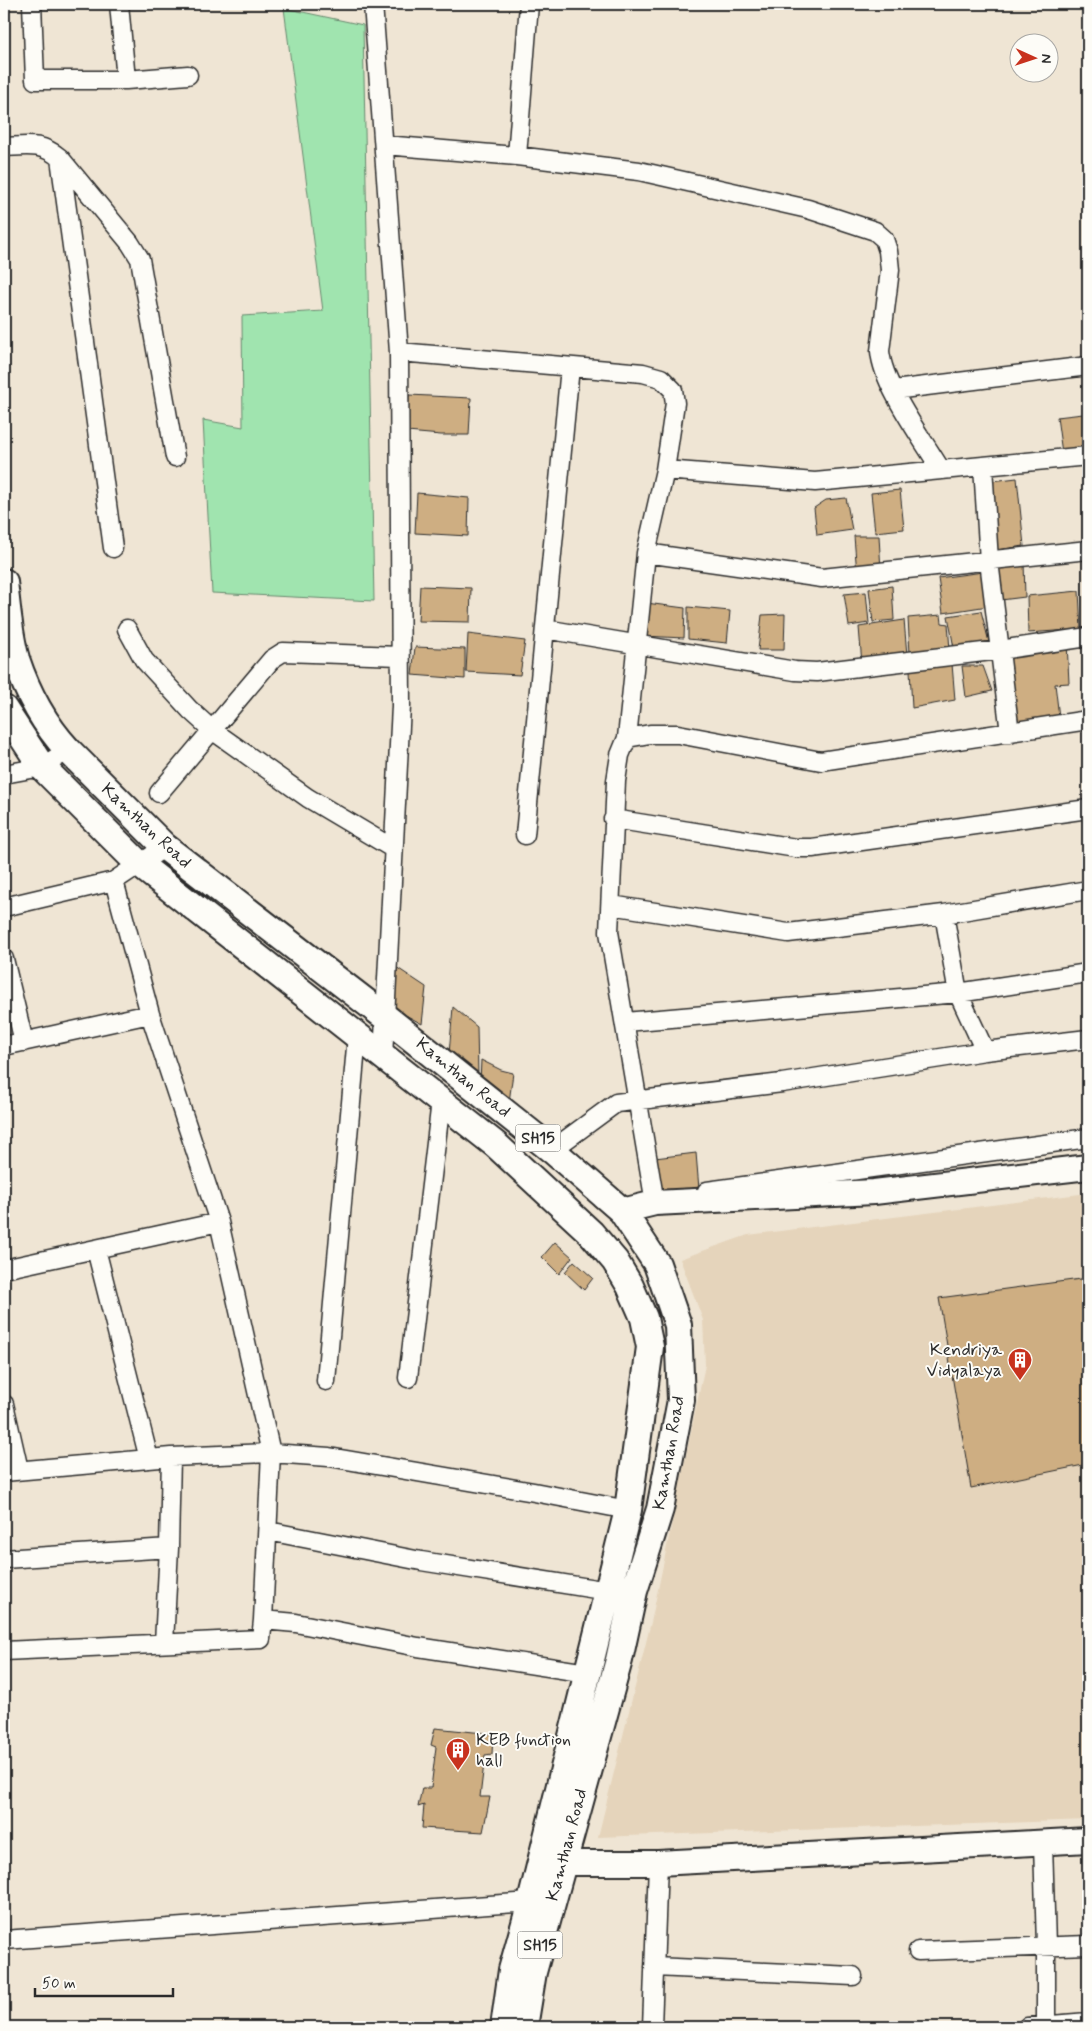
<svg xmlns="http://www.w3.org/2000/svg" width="1092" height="2031" font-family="Mynerve,sans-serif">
<rect width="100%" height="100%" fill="#efe5d4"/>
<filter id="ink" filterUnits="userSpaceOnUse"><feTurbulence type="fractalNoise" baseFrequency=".02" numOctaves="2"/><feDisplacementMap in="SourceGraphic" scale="10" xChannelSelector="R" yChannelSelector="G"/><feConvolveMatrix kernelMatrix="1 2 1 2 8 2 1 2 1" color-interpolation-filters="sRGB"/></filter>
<g filter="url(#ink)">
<path fill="#e5d4bb" d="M1088 1193V1820L598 1837 652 1618 705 1365 703 1320 680 1259 748 1235Z"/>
<path fill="#a0e4af" stroke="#66886d" d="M284 8 363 25 374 601 212 593 203 420 243 427 242 316 323 311Z"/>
<path fill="#ceae82" stroke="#2b2b2b" d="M409 395 471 398 469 435H441L407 432Z
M1083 414 1088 449 1062 453 1057 417Z
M1017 478 1024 546 996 550 992 481Z
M900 490 904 529 875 532 871 493Z
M417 493 469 498 468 536 415 533Z
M846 498 852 530 817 535 814 508 826 500Z
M854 536H879L881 571 857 574Z
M1024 562 1025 597 1001 600 999 565Z
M983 572 988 606 943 613 938 578Z
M420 586 471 588 470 622 418 621Z
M892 586 894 620 873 622 869 589Z
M1079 591 1081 629 1028 633 1027 596Z
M866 592 869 623 849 626 844 594Z
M646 603 685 608 684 638 643 636Z
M688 607 730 611 727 643 688 639Z
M981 611 989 642 954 648 948 616Z
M785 614 784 650H758L762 615Z
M941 615 942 623 948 624 950 650 910 654 908 618Z
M904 620 907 655 862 664 859 627Z
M468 634 525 641 520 675 466 672Z
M1067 642 1069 683 1055 684 1059 717 1015 723 1009 655Z
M415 647 465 649V679L412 675Z
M952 664 955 700 912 708 910 670Z
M962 666H983L992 691 966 697Z
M396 967 426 987 422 1024 391 1007Z
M453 1007 477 1027 478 1075 449 1054Z
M481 1060 501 1070 513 1073 509 1102 480 1082Z
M696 1153 699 1189 663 1194 655 1158Z
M555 1242 572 1257 559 1274 542 1257Z
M574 1261 593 1278 584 1290 565 1272Z
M1088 1278V1464L971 1488 939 1298Z
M435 1728 493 1734 492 1754 485 1755 480 1797H490L483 1832 422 1828 424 1805 418 1807 422 1788H431L436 1747 431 1745Z"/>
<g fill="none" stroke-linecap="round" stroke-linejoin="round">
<defs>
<path id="street" d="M32 4 35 80H126L188 75
M119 4 126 80
M373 4 399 352 401 706 383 1057
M384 145 517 156 639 171 808 209 875 231 884 239 888 251 890 270 880 351C883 386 922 438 941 470
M4 147C27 146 41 142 60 158L130 243 140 259 175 457
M517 156 529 4
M60 158 113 548
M399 352 643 373 661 378 673 390 675 403 665 470 646 553 627 738 620 755 616 781 609 932 655 1203
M894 390 1088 366
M983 466 989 561 1010 733
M665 470 815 482 1088 456
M646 553 822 578 1088 550
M127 629 144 660 190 710 212 730 308 798 392 848
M545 629 795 671 817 672 1000 650 1088 637
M627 738 650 734H678L821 761 1088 720
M4 774 42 767 68 750
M159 793 272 659 283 652 400 656
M613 819 796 848H812L1088 809
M525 835 570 367
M114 881 150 1014 219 1222 271 1453 263 1620 296 1623 418 1647 587 1673
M611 905 788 933 944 914
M4 907 114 881 165 847
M4 959 24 1042
M625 1022 958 993 1088 973
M4 1046 150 1014
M985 1051 958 993 944 914 1088 890
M552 1150 616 1103 782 1083 985 1051 1088 1039
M707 1191 1088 1138
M96 1249 149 1459
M4 1269 219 1222
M408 1378 441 1101
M326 1381 357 1036
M4 1404 19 1470
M4 1472 171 1457 271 1453 329 1457 534 1492 628 1510
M268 1531 421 1561 608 1591
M4 1559 169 1548
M164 1643 169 1548 171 1457
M4 1651 261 1639 263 1620
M1043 1843 1046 1946V2027
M4 1940 531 1902
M918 1951 1088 1945
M654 1967 853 1976
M652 2027 658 1863
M1027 2027 1088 2022"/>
<path id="secondary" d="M622 1211 655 1203 874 1192 1088 1167
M545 1863H658L1088 1840"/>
<path id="primary" d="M4 582C7 607 9 635 16 659 27 692 44 724 68 750L165 847 384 1016 552 1150 622 1211 657 1264 678 1325 681 1400 660 1509 634 1591 619 1660 533 1972 524 2027
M4 709 42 767 139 864 496 1145 591 1233 615 1261 630 1286 644 1318 650 1347 628 1510 531 1902 512 1970 504 2027"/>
</defs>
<use href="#street" stroke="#2b2b2b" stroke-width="21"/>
<use href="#secondary" stroke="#2b2b2b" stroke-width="28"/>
<use href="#primary" stroke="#2b2b2b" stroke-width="30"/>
<use href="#street" stroke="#fdfcf7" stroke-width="18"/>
<use href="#secondary" stroke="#fdfcf7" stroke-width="24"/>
<use href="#primary" stroke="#fdfcf7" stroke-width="26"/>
</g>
</g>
<defs>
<symbol id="building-pin" viewBox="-11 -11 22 30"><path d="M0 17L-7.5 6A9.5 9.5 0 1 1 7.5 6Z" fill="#c8321e" stroke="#fdfcf7"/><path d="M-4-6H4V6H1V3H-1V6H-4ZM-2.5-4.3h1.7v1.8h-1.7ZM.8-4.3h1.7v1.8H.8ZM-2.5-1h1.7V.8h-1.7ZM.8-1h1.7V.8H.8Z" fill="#fff"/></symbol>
</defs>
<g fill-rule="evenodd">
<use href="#building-pin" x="1006" y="1346" width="28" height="38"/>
<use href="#building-pin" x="444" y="1736" width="28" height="38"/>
</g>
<g text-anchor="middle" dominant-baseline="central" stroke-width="4" stroke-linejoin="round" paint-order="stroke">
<g fill="#fdfcf7" stroke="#6a6a68" stroke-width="1">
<rect x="515.5" y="1124.5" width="45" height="27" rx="4"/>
<rect x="517.5" y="1931.5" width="45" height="27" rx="4"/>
</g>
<g font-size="16" font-weight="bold" fill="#2b2b2b">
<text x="538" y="1138">SH15</text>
<text x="540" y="1945">SH15</text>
</g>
<g font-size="18" fill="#2b2b2b" stroke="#fdfcf7">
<text transform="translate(146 826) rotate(43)">Kamthan Road</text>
<text transform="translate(463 1078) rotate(39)">Kamthan Road</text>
<text transform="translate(669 1453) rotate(-80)">Kamthan Road</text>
<text transform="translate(567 1845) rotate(-75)">Kamthan Road</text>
</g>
<g font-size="18" fill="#2b2b2b" stroke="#fdfcf7" text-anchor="end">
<text x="1002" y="1350">Kendriya<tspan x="1002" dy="21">Vidyalaya</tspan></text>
<text x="476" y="1740" text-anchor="start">KEB function<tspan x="476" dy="21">hall</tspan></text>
</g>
</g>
<rect width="1092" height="2031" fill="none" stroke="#fdfcf7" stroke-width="20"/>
<rect x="10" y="10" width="1072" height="2011" fill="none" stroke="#2b2b2b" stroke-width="2" filter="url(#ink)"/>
<g transform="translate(1034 58) rotate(93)"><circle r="24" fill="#fdfcf7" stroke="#a9a8a5"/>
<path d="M0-4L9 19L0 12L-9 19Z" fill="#c8321e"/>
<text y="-8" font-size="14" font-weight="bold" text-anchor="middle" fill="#2b2b2b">N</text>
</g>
<path d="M35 1988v8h138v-8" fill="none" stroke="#2b2b2b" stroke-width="2.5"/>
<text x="42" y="1988" font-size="15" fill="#2b2b2b" stroke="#fdfcf7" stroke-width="4" paint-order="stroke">50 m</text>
</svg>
